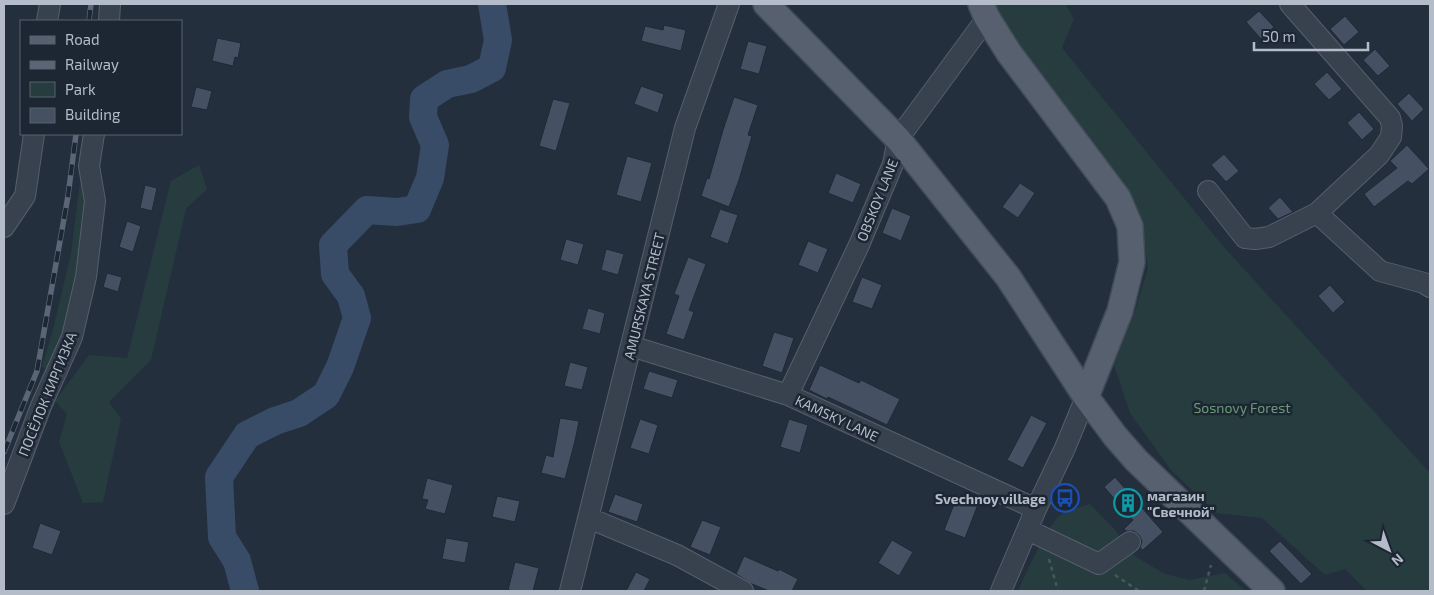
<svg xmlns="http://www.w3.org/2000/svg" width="1434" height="595" font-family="'Exo 2',sans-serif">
<rect width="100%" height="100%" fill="#242f3e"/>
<path fill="#263c3f" d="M991 4H1066L1074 19 1062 48 1223 246 1430 473V591H1367L1345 569 1325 575 1262 518 1216 513 1171 470 1130 413 1114 365 1133 317 1148 269 1143 228 1124 190 1014 47Z
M199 165 207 189 186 209 151 360 109 402 121 419 103 502 83 503 59 442 67 414 55 401 89 355 127 358 171 181Z
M80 182 88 184 82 276 50 373 42 366 53 329 71 254Z
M1090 504 1115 530 1135 556 1163 573 1189 580 1225 573 1246 591H1018C1026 574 1048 522 1063 513 1071 509 1081 507 1090 504Z"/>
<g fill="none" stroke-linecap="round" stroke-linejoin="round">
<path stroke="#394c67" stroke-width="28" d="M245 591 237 561 222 537 219 477 247 435 275 421 299 413 326 395 340 367 357 318 351 296 335 274 333 245 367 210 397 212 417 209 430 178 435 145 423 117 424 99 447 84 471 79 492 68 498 40 492 4"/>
</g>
<path fill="#455162" stroke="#1f2835" d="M1259 11 1274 27 1261 39 1246 22Z
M1345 16 1359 32 1344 45 1330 29Z
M664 25 686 30 681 51 641 41 645 26 663 30Z
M217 38 241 43 238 58 235 57 233 66 212 61Z
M748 41 767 46 759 74 740 69Z
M1375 49 1390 66 1378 76 1363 60Z
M1327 72 1342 89 1329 100 1314 84Z
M641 86 664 94 658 113 634 104Z
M196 87 212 91 207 110 191 107Z
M1409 93 1424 109 1412 121 1397 104Z
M734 97 758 105 748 135 752 136 739 180 729 207 701 196 707 178 709 179 723 130Z
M553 99 570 103 556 151 539 146Z
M1359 112 1374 129 1362 140 1347 123Z
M1407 145 1429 169 1412 184 1408 181 1374 207 1364 194 1397 168 1390 161Z
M1224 154 1239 171 1226 182 1211 165Z
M627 156 652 163 641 202 616 195Z
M836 173 861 184 853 203 828 193Z
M1020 183 1035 193 1018 218 1002 207Z
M145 185 157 188 152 211 140 208Z
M1280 197 1293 212 1278 219 1268 208Z
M892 208 911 216 901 241 882 233Z
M720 209 738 215 728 244 710 237Z
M127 221 141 226 133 252 119 247Z
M566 239 584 244 578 265 560 260Z
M808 241 828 249 818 273 798 265Z
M606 249 624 254 618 275 601 270Z
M688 257 706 264 689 310 694 312 684 340 666 334 679 296 674 294Z
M107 273 122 277 118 292 103 287Z
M862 277 882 285 872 309 852 302Z
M1330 285 1345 302 1333 313 1318 296Z
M588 308 605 313 600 334 582 329Z
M774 332 794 338 782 373 762 366Z
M570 362 588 367 582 390 564 386Z
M820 365 859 383 861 380 900 399 887 425 828 397 827 399 809 390Z
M649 371 678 380 672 398 643 389Z
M1031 415 1047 423 1023 468 1007 460Z
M560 418 579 421 575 441 565 479 541 473 546 455 553 457Z
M640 419 658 425 649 454 630 448Z
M789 419 808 425 800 453 780 447Z
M1115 477 1163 532 1143 550 1140 548 1142 541 1139 535 1134 531H1126L1124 529 1133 520 1104 487Z
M427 478 453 485 445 514 425 509 428 500 422 499Z
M615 494 643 504 637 522 608 512Z
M958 494 979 502 965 538 944 530Z
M497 496 520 501 515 522 492 517Z
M702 520 721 527 710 555 690 547Z
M40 523 61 531 52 555 32 548Z
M446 538 469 542 465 563 442 559Z
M892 540 913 552 899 576 878 563Z
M1280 541 1312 574 1301 584 1269 551Z
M744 556 778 571 779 569 798 579 792 591H769L752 584 736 574Z
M515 562 539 568 533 591H515L508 590Z
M636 572 650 579 644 591H626Z"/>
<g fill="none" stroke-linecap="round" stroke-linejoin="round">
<defs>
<path id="minor" d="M47 21 50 4
M109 21 110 4
M1208 191 1245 238 1255 239 1269 237 1317 213 1379 155 1391 137 1392 126 1390 118 1290 4
M1317 213 1380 271 1424 283 1430 287
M4 227 25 196 34 134
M631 346 788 395 1036 509
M788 395 859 245 893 164 898 139 987 18
M4 504 41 406 72 337 86 277 95 201 89 166 94 134
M589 518 677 555 743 591
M1028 530 1099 564 1130 542
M570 591 685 128 729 4
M1001 591 1036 509 1065 448 1086 397"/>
<path id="major" d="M766 4 898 139 1008 277 1086 397 1115 436 1136 460 1272 591
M981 4 987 18 1009 53 1118 198 1130 226 1132 262 1120 311 1086 397"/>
</defs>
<use href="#minor" stroke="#565f6c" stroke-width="22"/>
<use href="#major" stroke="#414a57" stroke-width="28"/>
<path stroke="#44595c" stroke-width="2.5" stroke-dasharray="4 4" stroke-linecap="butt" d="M1049 559 1058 591
M1115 575 1139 591
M1204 591 1211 565"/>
<use href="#minor" stroke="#38414e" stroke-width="20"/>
<use href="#major" stroke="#56606e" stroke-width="25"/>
<defs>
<path id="rail" d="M89 21 91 4
M4 452 37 371 68 196 76 134"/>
</defs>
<use href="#rail" stroke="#5a6575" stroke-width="5.5"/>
<use href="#rail" stroke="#1d2633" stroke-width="4" stroke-dasharray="11" stroke-linecap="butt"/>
</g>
<defs>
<symbol id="bus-ring" viewBox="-11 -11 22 22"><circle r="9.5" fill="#1d2633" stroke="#1a4fb4" stroke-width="1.5"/><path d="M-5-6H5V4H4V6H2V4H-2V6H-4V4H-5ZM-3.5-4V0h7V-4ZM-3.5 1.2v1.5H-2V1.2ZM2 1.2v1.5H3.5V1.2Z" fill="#1a4fb4"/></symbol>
<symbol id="building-ring" viewBox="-11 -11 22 22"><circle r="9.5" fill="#1d2633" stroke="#0f9aa8" stroke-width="1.5"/><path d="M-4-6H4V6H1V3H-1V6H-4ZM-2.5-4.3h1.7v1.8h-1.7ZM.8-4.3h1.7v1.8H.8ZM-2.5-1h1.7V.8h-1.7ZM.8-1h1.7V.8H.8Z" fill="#0f9aa8"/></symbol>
</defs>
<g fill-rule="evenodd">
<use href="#bus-ring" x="1049" y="482" width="32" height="32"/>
<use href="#building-ring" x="1112" y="487" width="32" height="32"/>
</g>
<g text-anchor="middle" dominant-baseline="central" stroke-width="5" stroke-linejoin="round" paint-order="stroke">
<g font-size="14" fill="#b4bcc9" stroke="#1d2633">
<text transform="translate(877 200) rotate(-68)">OBSKOY LANE</text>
<text transform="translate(644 296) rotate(-76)">AMURSKAYA STREET</text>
<text transform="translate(47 394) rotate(-68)">ПОСЁЛОК КИРГИЗКА</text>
<text transform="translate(837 418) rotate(25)">KAMSKY LANE</text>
</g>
<g font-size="14" fill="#6b9a76" stroke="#1d2633">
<text x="1242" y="407">Sosnovy Forest</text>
</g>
<g font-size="14" font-weight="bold" fill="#b4bcc9" stroke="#1d2633" text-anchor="start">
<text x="1147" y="495">магазин<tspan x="1147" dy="16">"Свечной"</tspan></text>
<text x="1046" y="498" text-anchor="end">Svechnoy village</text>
</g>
</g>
<rect width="1434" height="595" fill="none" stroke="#b4bcc9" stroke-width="10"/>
<rect x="20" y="20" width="162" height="115" fill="#1d2633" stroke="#59626f"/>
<rect x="30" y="36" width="25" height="8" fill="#56606e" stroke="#59626f"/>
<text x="65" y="45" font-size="15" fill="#b4bcc9">Road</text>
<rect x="30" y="61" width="25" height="8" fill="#5a6575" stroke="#59626f"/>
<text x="65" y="70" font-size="15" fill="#b4bcc9">Railway</text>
<rect x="30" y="82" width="25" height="15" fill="#263c3f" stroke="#59626f"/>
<text x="65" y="95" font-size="15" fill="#b4bcc9">Park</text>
<rect x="30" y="108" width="25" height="15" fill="#455162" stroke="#59626f"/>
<text x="65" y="120" font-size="15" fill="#b4bcc9">Building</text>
<g transform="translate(1389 550) rotate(139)" stroke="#1d2633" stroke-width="4" paint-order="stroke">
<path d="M0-4L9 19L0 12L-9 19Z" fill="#b4bcc9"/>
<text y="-8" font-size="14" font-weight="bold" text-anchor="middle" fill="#b4bcc9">N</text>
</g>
<path d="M1254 42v8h114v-8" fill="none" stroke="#b4bcc9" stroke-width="2.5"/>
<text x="1262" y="42" font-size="15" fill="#b4bcc9" stroke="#1d2633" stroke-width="4" paint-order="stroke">50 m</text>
</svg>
